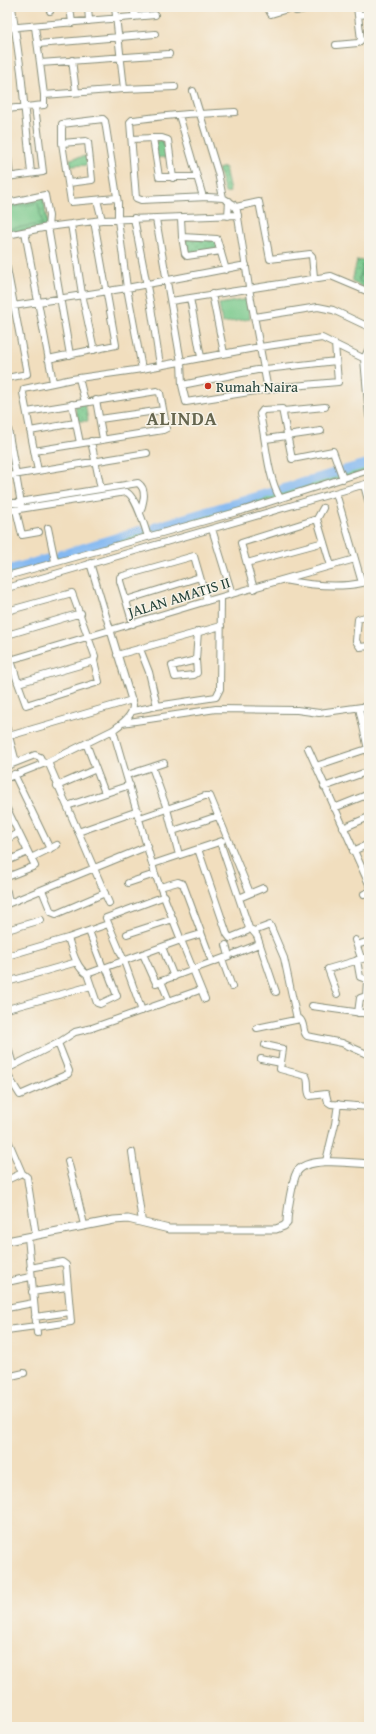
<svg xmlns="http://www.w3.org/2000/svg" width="376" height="1734" font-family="'Gentium Book Plus',serif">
<defs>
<pattern id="green-dots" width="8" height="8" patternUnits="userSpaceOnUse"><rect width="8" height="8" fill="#76c88a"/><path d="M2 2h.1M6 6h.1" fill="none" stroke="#60a472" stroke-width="1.8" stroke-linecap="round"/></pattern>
</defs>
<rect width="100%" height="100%" fill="#f7f3e8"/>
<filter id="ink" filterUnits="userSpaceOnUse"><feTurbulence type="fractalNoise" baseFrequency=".025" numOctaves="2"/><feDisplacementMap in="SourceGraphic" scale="8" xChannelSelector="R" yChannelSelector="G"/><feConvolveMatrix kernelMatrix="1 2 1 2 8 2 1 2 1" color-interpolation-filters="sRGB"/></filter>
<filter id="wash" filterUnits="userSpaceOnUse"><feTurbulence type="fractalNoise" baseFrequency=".012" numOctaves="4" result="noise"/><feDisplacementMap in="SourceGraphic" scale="16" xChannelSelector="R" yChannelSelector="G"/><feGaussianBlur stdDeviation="0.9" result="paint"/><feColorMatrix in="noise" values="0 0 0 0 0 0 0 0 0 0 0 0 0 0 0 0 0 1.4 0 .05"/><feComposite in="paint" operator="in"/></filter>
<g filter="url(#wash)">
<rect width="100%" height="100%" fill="#f1debe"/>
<path fill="url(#green-dots)" stroke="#4a825f" d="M225 167 230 192 225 193 218 169Z
M44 196 47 227 7 234V204Z
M183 238 216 240 218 251 188 256Z
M357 260 369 262V290L352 282Z
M85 403 88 421H78L75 406Z
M369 463V470L289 495 7 576V570Z"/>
<path fill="#76c88a" stroke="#4a825f" d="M162 140 167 157 157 158 154 142Z
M86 156 87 165 71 166 70 159Z
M38 203 42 224 7 229V208Z
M363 265 369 267V286L359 281Z
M248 299 250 319 222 323 219 304Z"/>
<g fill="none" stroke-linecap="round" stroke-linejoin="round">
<path stroke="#84b9f2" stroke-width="9" d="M344 470 369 463
M282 489 337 472
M155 527 272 492
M60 555 141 530
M7 570 50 558"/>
</g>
</g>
<g filter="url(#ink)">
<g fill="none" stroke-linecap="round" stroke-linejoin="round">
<defs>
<path id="minor" d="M12 7 21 72 31 173
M49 7 50 11
M70 7 72 23
M88 7 89 21
M115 7 124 89
M133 7 135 17
M267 7 271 14 294 7 296 11 312 7
M359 15 369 14
M35 27 40 63 169 54
M7 28 155 15
M38 44 155 34
M336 45 358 43 361 40 357 7
M72 60 76 92
M40 63 44 95
M193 91 218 173 223 198 233 204 237 211 251 300 268 390
M7 109 44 105V95L124 89 175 87
M179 115 203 197
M153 138H162L168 140 173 178
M132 139 153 138 159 177H197
M62 143 86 141 88 142 92 180 69 183
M7 149 10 176
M7 177 43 172 35 106
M116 198 71 202 62 143V124L103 119 105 121 118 203V220L127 288 142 369
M223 198 208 197 141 200 136 198 130 122 132 120C142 119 194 112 199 114L235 112
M97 200 102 220
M7 203 45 195 49 216 48 227 70 355
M236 207 259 202 270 259 310 254 312 256 314 277
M228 216 229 201
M134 218 151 307 160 365
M181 218 182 237 217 239 226 270
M156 219 181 362 182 385 186 402 282 387 338 382 335 344
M71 224 82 294 94 350
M25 232 53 382
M7 235 48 227 102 220 238 215
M182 237 185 254 187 256 221 251
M7 268 27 374 7 378
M212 294 224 353
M190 298 201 357
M171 301 331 276 369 292
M7 307 127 288 246 265
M255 317 318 307 333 310 369 327
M369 348 364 359 369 416
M48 359 116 345 94 221
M79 378 85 402
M182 385 257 370 336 361
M96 400 103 439
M72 404 80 443
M283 411 325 407
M27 412 157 391 160 393 166 425 167 428 163 430 34 451
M100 419 163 410
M7 423 21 504
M30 431 75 423
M266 439 321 431
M91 441 101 489
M38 471 23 393 24 389 72 379 142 369 260 347 322 338 369 361
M7 476 147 453
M364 485 369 504
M336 493 362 583 369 581
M280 498C267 476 266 440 260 414L263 410 282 409 292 459 333 451 343 479
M7 504 138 483C148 490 143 503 140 513
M16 510 22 535 39 532
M7 511 126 492C135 495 145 527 148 537
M317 519 323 508
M48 528 55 561
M212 529 232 594
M247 563 324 542
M7 576 244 510 369 470
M284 580C309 585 338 588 362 583
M7 588 369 483
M254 589 241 543 317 519 331 566
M126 600 200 577
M7 611 72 593 95 656 94 661 99 682 26 705 18 683 7 647
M369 616 358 619 356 641 360 647 369 646
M133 624 120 581V577L123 576 194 556 207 601
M7 635 81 613
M140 649 149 672 157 706 216 697 220 689 221 598
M117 655 221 626
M196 660 172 666 175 677 194 675 197 673 196 660 198 631
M7 661 207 601 355 559
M18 683 94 661
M359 708 369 754
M133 711 157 706
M122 723 216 709 297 710 319 713 369 706
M7 729 16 762
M9 736 132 700
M86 743 105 793
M308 748 369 884
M48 762 109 903
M7 766 35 755 40 757 42 761
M316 766 367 749
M152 767 164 763
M14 774 50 849
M127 775 152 767 167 809 179 855
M7 778 48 762 113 730C121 724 133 716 133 705L90 563
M57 786 96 769
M324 787 369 771
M67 806 130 785
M334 808 369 794
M7 809 35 866 7 877
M140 818 205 796H210L250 893
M343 828 369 817
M173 831 218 816
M78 832 138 811
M7 839 18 833
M198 849 227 934 230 938 247 931 249 928 220 842
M353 851 369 844
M31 858 57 845
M7 861 28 852
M153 864 222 841
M128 883 155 874
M160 887 178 882 183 884 212 962
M42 890 51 912 56 914 105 893
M7 892 9 903
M364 894 369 892
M239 898 263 888
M7 904 148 846
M7 930 41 920
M252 930 257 936 276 992
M89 931 103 968
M254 931 270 925 284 958 297 1019
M127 934 173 919
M201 934 181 940 205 999
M68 938C72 949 76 968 87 974
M355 940 361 958
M357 945 369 941
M162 947 174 977
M143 954 156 983 229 956 226 945
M234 954 259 944
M7 956 68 938 108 924
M222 959 232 987
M357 960 360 977 366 979 367 981 366 996 360 998 358 1013
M87 974 181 940 155 874 113 730
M87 974 97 1003 100 1004 117 996 106 967
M161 981 169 1001
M7 982 77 962
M337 994 328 969 369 957
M312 1006 369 1014
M7 1009 91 986
M142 1011 124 961 106 918 165 896
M257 1028 300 1019C305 1024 302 1032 307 1036L342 1043 369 1055
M7 1044 13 1065
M265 1045 283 1049 280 1069 306 1076C310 1082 306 1090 310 1096L326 1094 328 1102 331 1104 369 1107
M261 1059 281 1063
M7 1069 58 1043 75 1032 92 1028 197 991
M7 1074 20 1095 68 1074 69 1071 58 1043
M7 1138 22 1173
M132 1152 142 1222
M68 1161 77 1195 84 1225
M326 1161 335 1124 338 1104
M22 1173 27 1177 36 1235
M7 1180 22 1173
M28 1237 37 1333
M30 1268 62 1262 66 1265 71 1322 36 1327
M7 1282 30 1277
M32 1292 67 1287
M7 1308 33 1303
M35 1317 70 1312
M7 1330 36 1326
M7 1377 24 1373"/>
<path id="major" d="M7 1241 114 1220 128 1219 169 1229H276L284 1226 287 1223C287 1212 292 1181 297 1172 307 1156 353 1163 369 1164"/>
</defs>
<use href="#minor" stroke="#888e79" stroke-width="8"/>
<use href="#major" stroke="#888e79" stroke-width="9"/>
<use href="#minor" stroke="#fff" stroke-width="6"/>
<use href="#major" stroke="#fff" stroke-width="7"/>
</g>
</g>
<circle fill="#c8321e" stroke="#f7f3e8" stroke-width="1.5" cx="208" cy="386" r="4"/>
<g text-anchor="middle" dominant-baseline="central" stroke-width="3" stroke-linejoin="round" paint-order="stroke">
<g font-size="15" fill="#1f3d34" stroke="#f7f3e8" text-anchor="start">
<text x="216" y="386">Rumah Naira</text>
</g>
<g font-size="15" fill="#1f3d34" stroke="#f7f3e8">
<text transform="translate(179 597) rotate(-17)">JALAN AMATIS II</text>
</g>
<g font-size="19" font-weight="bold" letter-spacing="1" fill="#66664f" stroke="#f7f3e8">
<text x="182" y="418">ALINDA</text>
</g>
</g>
<rect width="376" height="1734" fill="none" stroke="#f7f3e8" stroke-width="24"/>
</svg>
